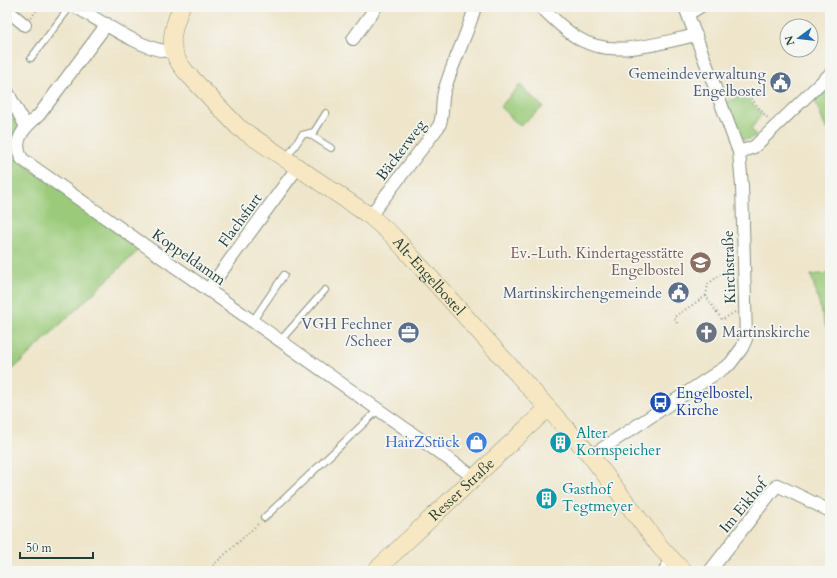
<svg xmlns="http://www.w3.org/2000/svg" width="837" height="578" font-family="Cardo,serif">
<rect width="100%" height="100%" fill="#f6f6f2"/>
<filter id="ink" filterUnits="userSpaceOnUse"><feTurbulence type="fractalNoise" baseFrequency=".025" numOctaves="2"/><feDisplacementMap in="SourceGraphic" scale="8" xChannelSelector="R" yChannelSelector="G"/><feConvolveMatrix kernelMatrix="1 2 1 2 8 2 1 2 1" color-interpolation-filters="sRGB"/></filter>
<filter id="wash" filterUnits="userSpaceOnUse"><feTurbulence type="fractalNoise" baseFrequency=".012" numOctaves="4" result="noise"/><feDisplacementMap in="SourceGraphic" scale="16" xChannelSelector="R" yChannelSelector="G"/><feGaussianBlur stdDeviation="0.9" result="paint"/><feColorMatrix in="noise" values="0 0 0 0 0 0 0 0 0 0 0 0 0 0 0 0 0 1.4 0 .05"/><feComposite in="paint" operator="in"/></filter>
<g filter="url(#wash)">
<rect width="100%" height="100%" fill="#eee5ca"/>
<path fill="#9bcb7a" stroke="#5d8457" d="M520 85 543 107 520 126 500 107Z
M830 85V128L826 129 814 98 821 86Z
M744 95 762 114 751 129 756 135 750 139H743L738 135 726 102Z
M7 99 19 121 14 157 141 248 7 375Z
M830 273V330L826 327 811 275Z"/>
</g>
<g filter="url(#ink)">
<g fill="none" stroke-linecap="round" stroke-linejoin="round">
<defs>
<path id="lane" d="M689 17 705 7
M31 58 70 7
M309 134 331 148
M286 159 302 135 314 132 326 113
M252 322 284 275
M280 341 325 290
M264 518 378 410
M662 571 667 557"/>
<path id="street" d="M76 7C99 20 148 54 173 51
M541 7C552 17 563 29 576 37 611 60 659 43 696 35
M7 10 25 25
M107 24 39 115C25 127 11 140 22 159L474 477
M353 39 376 7
M7 91 26 127
M739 152 754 147 830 74
M370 216 439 126C444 115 441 104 444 92 452 63 467 36 475 7
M208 290 297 168
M591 456 730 364 742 348 746 339 742 186 739 152 685 7
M710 571 777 485 830 511"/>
<g id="secondary">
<path id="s1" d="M181 7C171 34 166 49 186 72L238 127 370 216 392 235 591 456 661 548 683 571"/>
<path id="s2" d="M375 571 548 408"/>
</g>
</defs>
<use href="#lane" stroke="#86917f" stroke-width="8"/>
<use href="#street" stroke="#86917f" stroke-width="14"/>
<use href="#secondary" stroke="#86917f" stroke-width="18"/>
<path stroke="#86917f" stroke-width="2" stroke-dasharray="1 3" stroke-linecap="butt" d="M31 18 39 7
M729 98 744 90 769 120
M706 296 708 284 734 264
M677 323 674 317 706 296 722 320 735 312
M207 571 259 523"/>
<use href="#lane" stroke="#fff" stroke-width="6"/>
<use href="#street" stroke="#fff" stroke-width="12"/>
<use href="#secondary" stroke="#f7e8c3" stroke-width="17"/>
</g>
</g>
<defs>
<symbol id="civic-disc" viewBox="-11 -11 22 22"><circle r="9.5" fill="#5c6f8a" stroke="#f6f6f2"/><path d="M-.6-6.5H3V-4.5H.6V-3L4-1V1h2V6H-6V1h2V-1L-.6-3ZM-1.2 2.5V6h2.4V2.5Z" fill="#fff"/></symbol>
<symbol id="school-disc" viewBox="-11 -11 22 22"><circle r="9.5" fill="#8d6e63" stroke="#f6f6f2"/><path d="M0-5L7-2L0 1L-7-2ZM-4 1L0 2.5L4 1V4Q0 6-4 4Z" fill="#fff"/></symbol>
<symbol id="church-disc" viewBox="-11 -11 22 22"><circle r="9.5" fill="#6b7280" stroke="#f6f6f2"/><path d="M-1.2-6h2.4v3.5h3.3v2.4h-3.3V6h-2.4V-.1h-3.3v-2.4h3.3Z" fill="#fff"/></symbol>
<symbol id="office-disc" viewBox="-11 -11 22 22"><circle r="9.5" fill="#5c6f8a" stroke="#f6f6f2"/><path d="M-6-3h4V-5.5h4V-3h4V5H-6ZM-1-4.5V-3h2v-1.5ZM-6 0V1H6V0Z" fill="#fff"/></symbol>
<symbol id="bus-disc" viewBox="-11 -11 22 22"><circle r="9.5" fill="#1a4fb4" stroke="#f6f6f2"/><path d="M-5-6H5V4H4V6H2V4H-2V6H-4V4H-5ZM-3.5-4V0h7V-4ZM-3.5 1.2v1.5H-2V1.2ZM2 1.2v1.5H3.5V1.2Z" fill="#fff"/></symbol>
<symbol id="shop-disc" viewBox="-11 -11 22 22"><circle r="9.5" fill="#3f7fe0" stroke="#f6f6f2"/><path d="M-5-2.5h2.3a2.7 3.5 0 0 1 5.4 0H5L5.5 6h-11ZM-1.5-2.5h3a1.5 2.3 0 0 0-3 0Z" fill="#fff"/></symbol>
<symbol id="building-disc" viewBox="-11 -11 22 22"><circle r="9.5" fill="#0f9aa8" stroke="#f6f6f2"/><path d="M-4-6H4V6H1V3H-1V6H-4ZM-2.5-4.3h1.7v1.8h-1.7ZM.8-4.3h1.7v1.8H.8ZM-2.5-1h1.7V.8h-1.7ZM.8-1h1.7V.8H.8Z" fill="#fff"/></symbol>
</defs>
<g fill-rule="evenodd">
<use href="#civic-disc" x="768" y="70" width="25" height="25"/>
<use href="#school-disc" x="688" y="250" width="25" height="25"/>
<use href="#civic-disc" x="666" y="280" width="25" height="25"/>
<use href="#church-disc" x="694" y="320" width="25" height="25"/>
<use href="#office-disc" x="396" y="320" width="25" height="25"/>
<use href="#bus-disc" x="648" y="390" width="25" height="25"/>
<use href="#shop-disc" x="464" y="430" width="25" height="25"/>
<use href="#building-disc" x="548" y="430" width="25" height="25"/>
<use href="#building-disc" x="534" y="486" width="25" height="25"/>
</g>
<g text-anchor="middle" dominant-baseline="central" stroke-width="3.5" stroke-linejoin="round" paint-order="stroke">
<g font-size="15" fill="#4e5e75" stroke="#f6f6f2" text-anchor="end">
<text x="766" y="74">Gemeindeverwaltung<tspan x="766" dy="17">Engelbostel</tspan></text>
<text x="662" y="293">Martinskirchengemeinde</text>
<text x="392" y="324">VGH Fechner<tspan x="392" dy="17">/Scheer</tspan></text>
</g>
<g font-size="15" fill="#1f3d34" stroke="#f6f6f2">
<text transform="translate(401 150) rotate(-53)">Bäckerweg</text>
<text transform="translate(240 220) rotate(-54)">Flachsfurt</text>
<text transform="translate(189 257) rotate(35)">Koppeldamm</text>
<text transform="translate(729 267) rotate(-92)">Kirchstraße</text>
<text stroke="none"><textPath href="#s1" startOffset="389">Alt-Engelbostel</textPath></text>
<text stroke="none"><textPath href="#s2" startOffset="119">Resser Straße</textPath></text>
<text transform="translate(743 506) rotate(-50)">Im Eikhof</text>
</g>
<g font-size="15" fill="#785e54" stroke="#f6f6f2" text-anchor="end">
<text x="684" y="253">Ev.-Luth. Kindertagesstätte<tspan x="684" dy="17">Engelbostel</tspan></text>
</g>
<g font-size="15" fill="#5b616d" stroke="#f6f6f2" text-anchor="start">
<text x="722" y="332">Martinskirche</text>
</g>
<g font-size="15" fill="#164399" stroke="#f6f6f2" text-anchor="start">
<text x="676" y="393">Engelbostel,<tspan x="676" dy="17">Kirche</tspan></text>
</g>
<g font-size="15" fill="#0d838f" stroke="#f6f6f2" text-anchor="start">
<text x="576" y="433">Alter<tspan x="576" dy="17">Kornspeicher</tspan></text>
<text x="562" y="489">Gasthof<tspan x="562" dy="17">Tegtmeyer</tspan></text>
</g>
<g font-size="15" fill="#366cbe" stroke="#f6f6f2" text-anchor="end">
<text x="460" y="442">HairZStück</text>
</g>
</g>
<rect width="837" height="578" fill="none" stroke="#f6f6f2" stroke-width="24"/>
<g transform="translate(799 38) rotate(255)"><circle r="19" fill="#f6f6f2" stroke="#a0aca6"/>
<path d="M0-3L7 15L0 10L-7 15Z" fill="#1f6fb2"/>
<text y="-6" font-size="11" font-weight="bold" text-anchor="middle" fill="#1f3d34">N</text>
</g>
<path d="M20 552v6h73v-6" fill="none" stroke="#1f3d34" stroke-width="2"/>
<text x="26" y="552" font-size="12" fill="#1f3d34" stroke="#f6f6f2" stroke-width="3" paint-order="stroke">50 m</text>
</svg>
